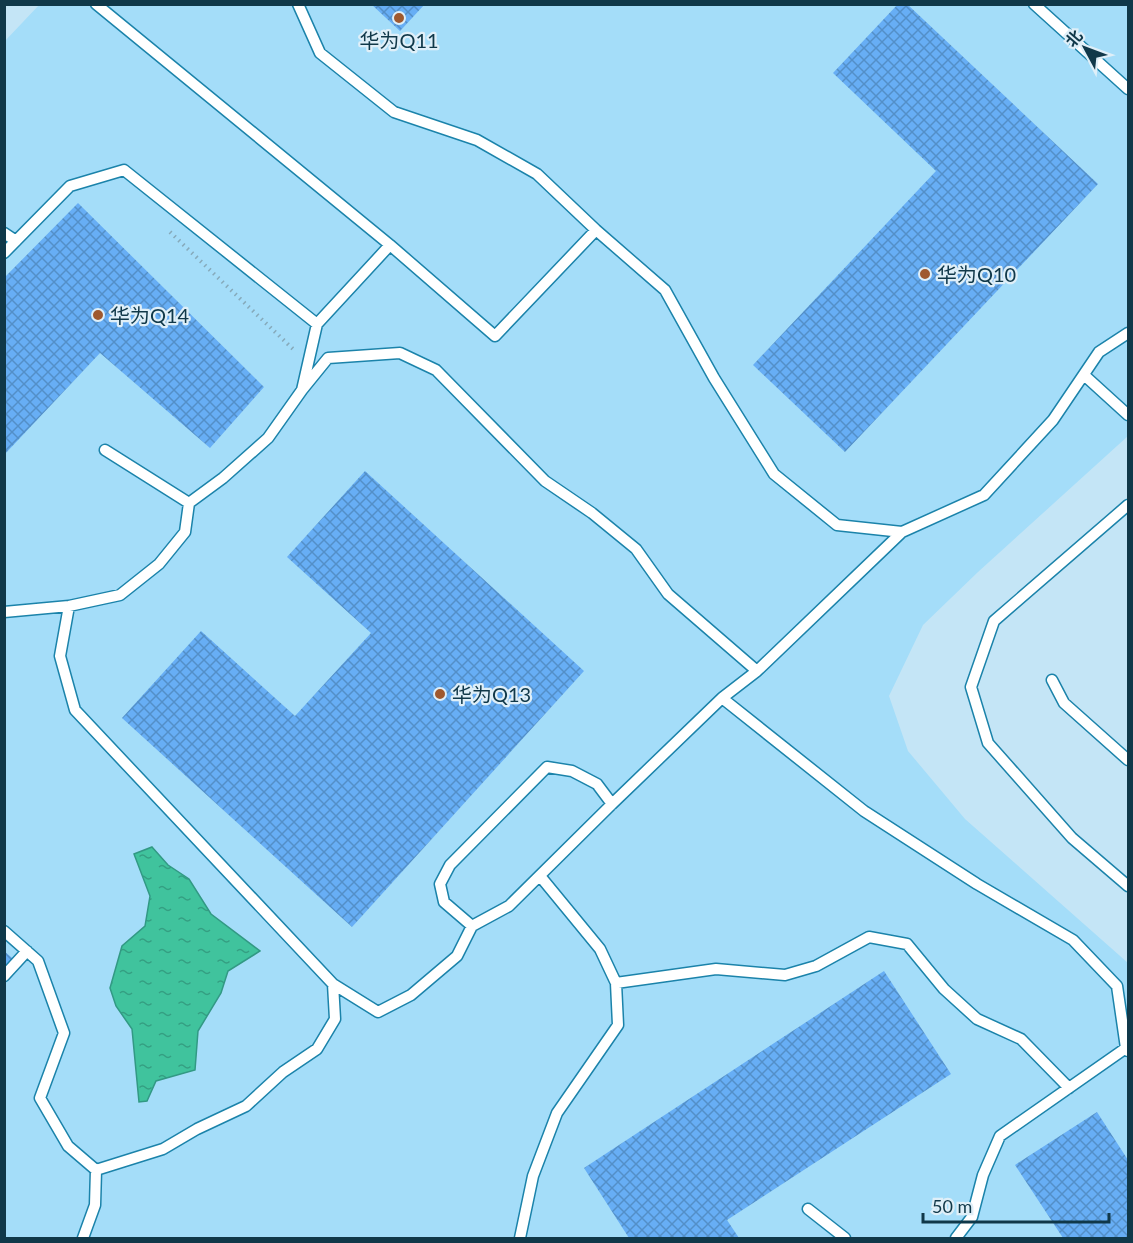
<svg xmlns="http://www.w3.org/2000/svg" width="1133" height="1243" font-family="Lato,'Noto Sans SC',sans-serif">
<defs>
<pattern id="water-ripples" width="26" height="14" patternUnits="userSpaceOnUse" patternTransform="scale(1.5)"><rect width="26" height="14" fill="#40c39d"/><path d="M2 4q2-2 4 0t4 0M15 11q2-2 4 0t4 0" fill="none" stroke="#349f82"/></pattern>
<pattern id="building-cross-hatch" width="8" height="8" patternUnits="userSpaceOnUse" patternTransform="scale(1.5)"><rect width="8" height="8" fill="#67aef5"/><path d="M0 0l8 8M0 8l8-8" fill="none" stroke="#538fc8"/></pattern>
</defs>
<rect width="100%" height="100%" fill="#c4e5f6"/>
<path fill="#a4ddf9" d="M40 4 1128 5V436L978 572 923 625 889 696 908 751 965 819 1128 963V1238H5L4 42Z"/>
<path fill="url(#water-ripples)" stroke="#329984" stroke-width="1.5" d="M152 847 168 865 189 879 211 914 260 951 228 971 221 993 198 1031 195 1070 156 1081 147 1101 139 1102 132 1029 116 1006 110 988 122 946 145 926 150 896 134 854Z"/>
<path fill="url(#building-cross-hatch)" d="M371 4H425L400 31Z
M898 4H907L1098 184 845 452 753 365 936 171 833 73Z
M78 203 264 387 210 448 100 353 4 455V278Z
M365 471 584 671 352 927 122 718 201 631 295 716 371 633 287 557Z
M4 951 18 963 4 977Z
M884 971 951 1074 727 1220 739 1238H629L584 1168Z
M1097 1112 1128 1160V1238H1063L1015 1165Z"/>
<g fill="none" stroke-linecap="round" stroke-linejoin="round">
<defs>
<path id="service" d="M96 4 390 245 495 336 596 230
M298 4 320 53 394 112 477 140 537 174 596 230 665 290 714 378 774 474 837 525 902 532 984 495 1053 420 1099 352 1128 333
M1034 4 1128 89
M4 233 16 241
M4 253 70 186 124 170 317 324 390 245
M1084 375 1128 415
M302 390 328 358 400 353 436 370 545 481 592 513 636 549 668 594 757 671
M105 450 189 503 223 478 268 438 302 390 317 324
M1128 505 994 621 971 687 988 743 1072 838 1128 886
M69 606 60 656 75 710 333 984 378 1012 411 995 457 956 472 926
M4 612 69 606 120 595 159 564 185 532 189 503
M1052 680 1064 703 1128 760
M722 698 864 811 977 884 1073 940 1117 986 1126 1048 1128 1051
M547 767 572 771 597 784 612 804 509 906 472 926 444 902 440 884 450 865Z
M612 804 722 698 757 671 902 532
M4 931 38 961 64 1033 40 1098 68 1146 96 1170
M4 976 27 951
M616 983 716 969 785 975 816 966 869 937 907 944 944 989 977 1019 1021 1039 1069 1088
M808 1209 845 1238
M83 1238 95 1205 96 1170 163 1149 197 1129 246 1106 283 1072 317 1049 335 1019 333 984
M520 1238 533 1176 557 1113 618 1025 616 983 600 949 540 876
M956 1238 972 1217 983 1175 1000 1136 1126 1048"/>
</defs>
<use href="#service" stroke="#1b83aa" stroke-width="13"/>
<path stroke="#86aabb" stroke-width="4" stroke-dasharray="1.5 4.5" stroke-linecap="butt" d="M170 232 293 349"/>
<use href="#service" stroke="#fff" stroke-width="10"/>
</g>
<g fill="#9f592f" stroke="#dfeff8" stroke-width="2">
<circle cx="399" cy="18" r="6"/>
<circle cx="925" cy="274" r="6"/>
<circle cx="98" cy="315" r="6"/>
<circle cx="440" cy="694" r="6"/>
</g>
<g text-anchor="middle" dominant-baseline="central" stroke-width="4.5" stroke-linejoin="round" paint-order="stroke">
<g font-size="20" fill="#103849" stroke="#dfeff8" text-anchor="start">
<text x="399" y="40" text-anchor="middle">华为Q11</text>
<text x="937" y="274">华为Q10</text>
<text x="110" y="315">华为Q14</text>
<text x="452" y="694">华为Q13</text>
</g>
</g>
<rect width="1133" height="1243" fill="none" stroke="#103849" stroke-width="12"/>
<g transform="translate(1085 48) rotate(311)" stroke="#dfeff8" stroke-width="4.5" paint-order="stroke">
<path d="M0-4.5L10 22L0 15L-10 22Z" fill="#103849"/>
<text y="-9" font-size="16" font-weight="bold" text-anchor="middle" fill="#103849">北</text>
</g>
<path d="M923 1213v9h186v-9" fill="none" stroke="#103849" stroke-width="3"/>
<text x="932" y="1213" font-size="18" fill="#103849" stroke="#dfeff8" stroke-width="4.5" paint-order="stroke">50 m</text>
</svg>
